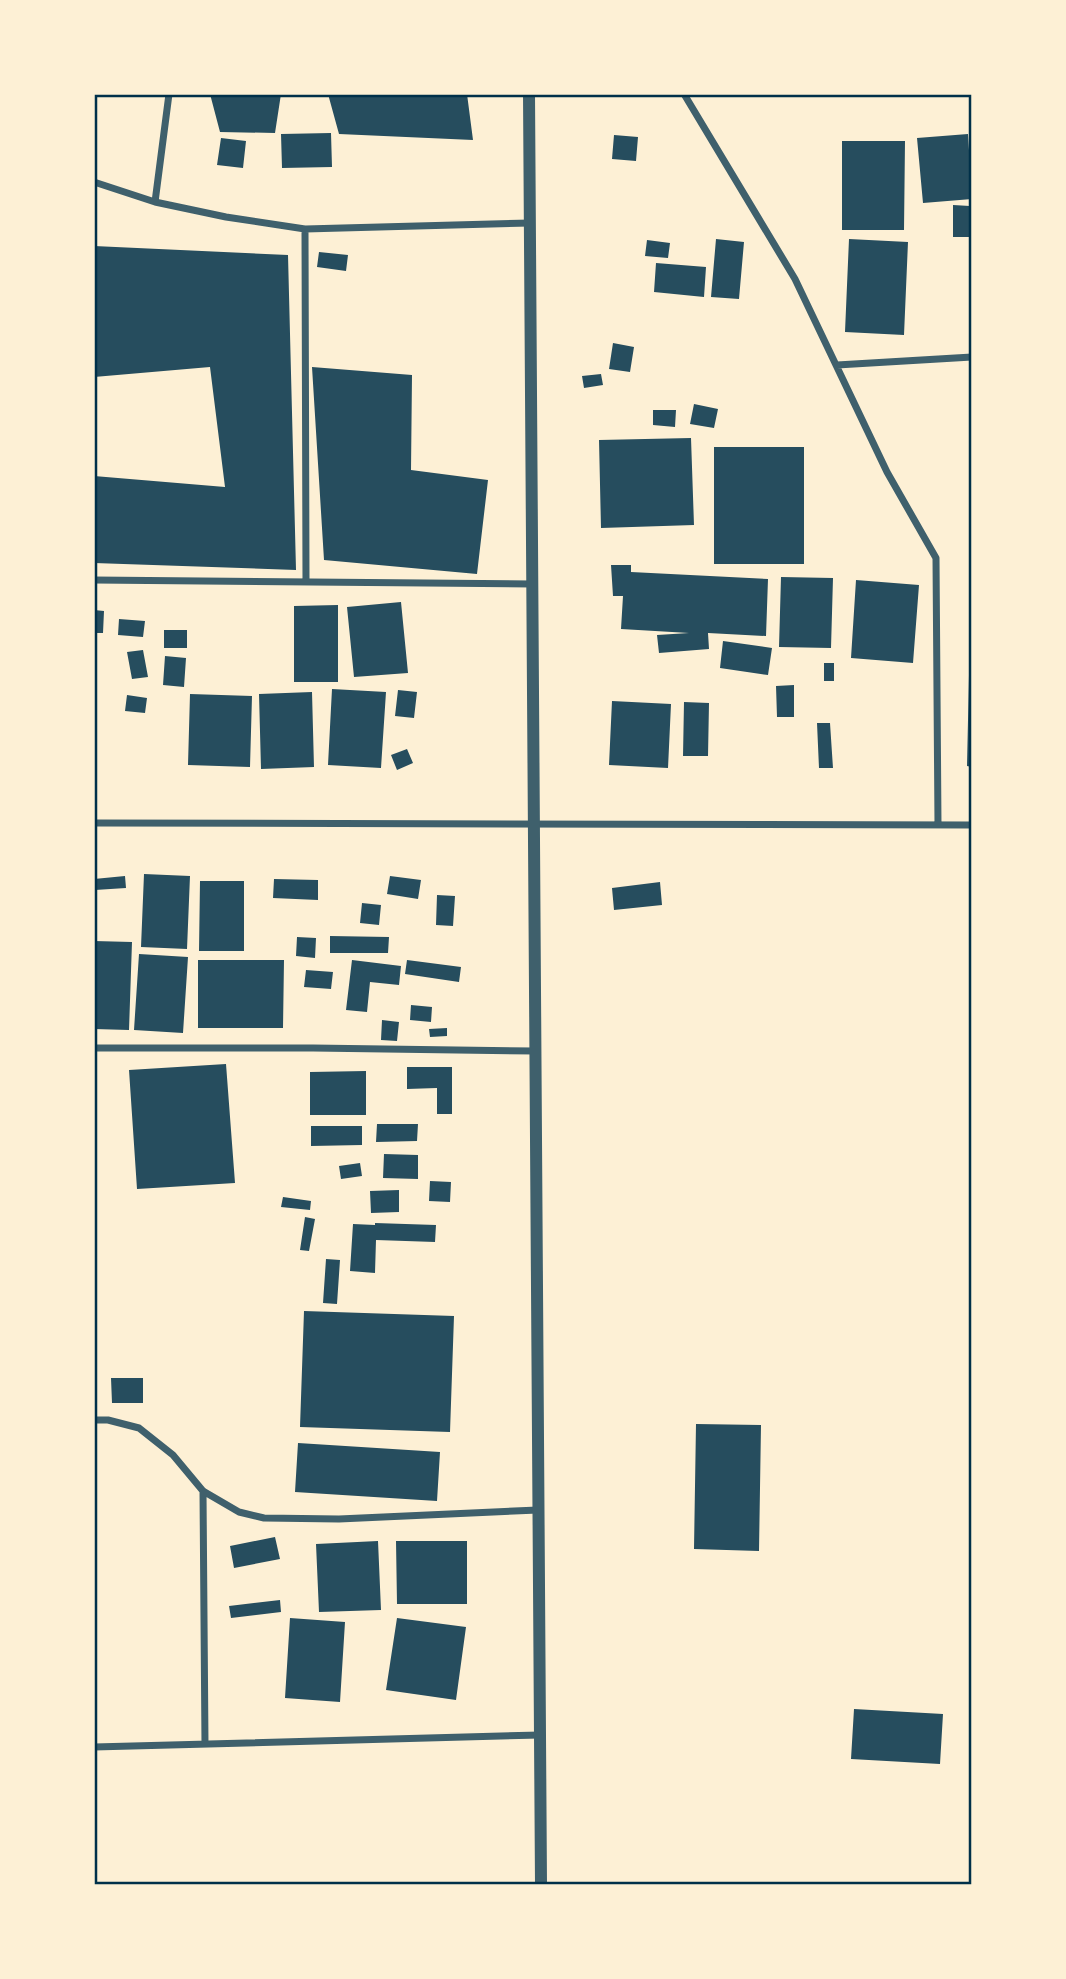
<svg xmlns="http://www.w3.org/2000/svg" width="1066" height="1979" font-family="Raleway,sans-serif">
<rect width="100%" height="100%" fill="#fdf0d5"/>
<path fill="#264d5e" d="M210 94H281L275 133 220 132Z
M328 94H467L473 140 339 134Z
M331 133 332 167 282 168 281 134Z
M968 134 972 199 923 203 917 138Z
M614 135 638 137 636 161 612 159Z
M221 138 246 141 243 168 217 165Z
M842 141H905L904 230H842Z
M953 205 970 206 969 237H953Z
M716 239 744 242 739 299 711 297Z
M849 239 908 242 904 335 845 332Z
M647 240 670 243 668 258 645 256Z
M94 246 288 255 296 570 94 563V476L225 487 210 367 94 377Z
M319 252 348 255 346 271 317 267Z
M656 263 706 267 704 297 654 292Z
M613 343 634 347 630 372 609 369Z
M312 367 412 375 411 470 488 480 477 574 324 560Z
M601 374 603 385 584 388 582 376Z
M694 404 718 409 714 428 690 424Z
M653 410H676L675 427 653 425Z
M691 438 694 525 601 528 599 440Z
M714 447H804V564H714Z
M611 565H631V572L768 579 766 636 708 633 709 649 659 653 657 635 689 633 621 629 623 596H613Z
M781 577 833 578 831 648 779 647Z
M856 580 919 585 913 663 851 658Z
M401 602 408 673 354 677 347 607Z
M338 605V682H294V606Z
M94 610 104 611 103 633H94Z
M119 619 145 621 143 637 118 635Z
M164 630H187V648H164Z
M723 641 772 648 768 675 720 668Z
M143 650 148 677 132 679 127 652Z
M165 656 186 658 184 687 163 685Z
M824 663H834V681H824Z
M969 675H972V767L967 766Z
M794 685V717H777L776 686Z
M332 689 386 692 381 768 328 765Z
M398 690 417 692 414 718 395 716Z
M312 692 314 767 261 769 259 694Z
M190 694 252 696 250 767 188 765Z
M127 695 147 698 145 713 125 711Z
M612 701 671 704 668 768 609 765Z
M684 702 709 703 708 756H683Z
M817 723H830L833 768H819Z
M407 749 413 763 397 770 391 755Z
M144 874 190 876 187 949 141 947Z
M125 876 126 888 95 890 94 879Z
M390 876 421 880 418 899 387 894Z
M274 879 318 880V900L273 898Z
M200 881H244V951H199Z
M660 882 662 905 614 910 612 888Z
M437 895 455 896 453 926 436 925Z
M362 903 381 905 379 925 360 923Z
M330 936 389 937 388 953H330Z
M297 937 316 938 315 958 296 956Z
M94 941 132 942 129 1030 94 1029Z
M139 954 188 957 183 1033 134 1030Z
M198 960H284L283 1028H198Z
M352 960 401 966 399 985 370 982 367 1012 346 1010Z
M407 960 461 967 459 982 405 974Z
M306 970 333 972 331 989 304 987Z
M411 1005 432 1007 431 1022 410 1020Z
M382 1020 399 1022 397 1041 381 1040Z
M447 1028V1036L430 1037 429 1029Z
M226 1064 235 1183 137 1189 129 1070Z
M407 1067H452V1114H437V1088L407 1089Z
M366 1071V1115H310V1072Z
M377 1124H418L417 1141 376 1142Z
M311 1126H362V1145L311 1146Z
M384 1154 418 1155V1179L383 1178Z
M360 1163 362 1176 341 1179 339 1166Z
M430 1181 451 1182 450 1202 429 1201Z
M399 1190V1212L371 1213 370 1191Z
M283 1197 311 1201 310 1210 281 1207Z
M305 1217 315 1219 309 1251 300 1250Z
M375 1223 436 1225 435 1242 376 1240 375 1273 350 1271 353 1224 375 1225Z
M326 1259 340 1260 337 1304 323 1303Z
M304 1311 454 1316 450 1432 300 1427Z
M111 1378H143V1403H112Z
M696 1424 761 1425 759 1551 694 1549Z
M298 1443 440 1452 437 1501 295 1492Z
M275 1537 280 1559 234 1568 230 1546Z
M378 1541 381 1610 319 1612 316 1544Z
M396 1541H467V1604H397Z
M280 1600 281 1612 231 1618 229 1606Z
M290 1618 345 1622 340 1702 285 1698Z
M397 1618 466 1627 456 1700 386 1690Z
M854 1709 943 1714 940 1764 851 1759Z"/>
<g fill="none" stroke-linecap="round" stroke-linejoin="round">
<path stroke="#3f606c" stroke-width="7" d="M684 94 795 279 887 472 936 558 938 825
M94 182 155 202 226 217 305 229 530 223
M155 202 169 94
M305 229 306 582
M837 365 972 357
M94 580 532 584
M94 823 972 825
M94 1048H313L535 1051
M94 1420H108L139 1428 173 1455 203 1491 239 1512 264 1518 339 1519 538 1510
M203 1491 205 1744
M94 1747 540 1735"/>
<path stroke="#3f606c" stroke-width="12" d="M529 94 541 1884"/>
</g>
<rect width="1066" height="1979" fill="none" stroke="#fdf0d5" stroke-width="192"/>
<rect x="96" y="96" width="874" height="1787" fill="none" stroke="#003049" stroke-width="2.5"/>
</svg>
